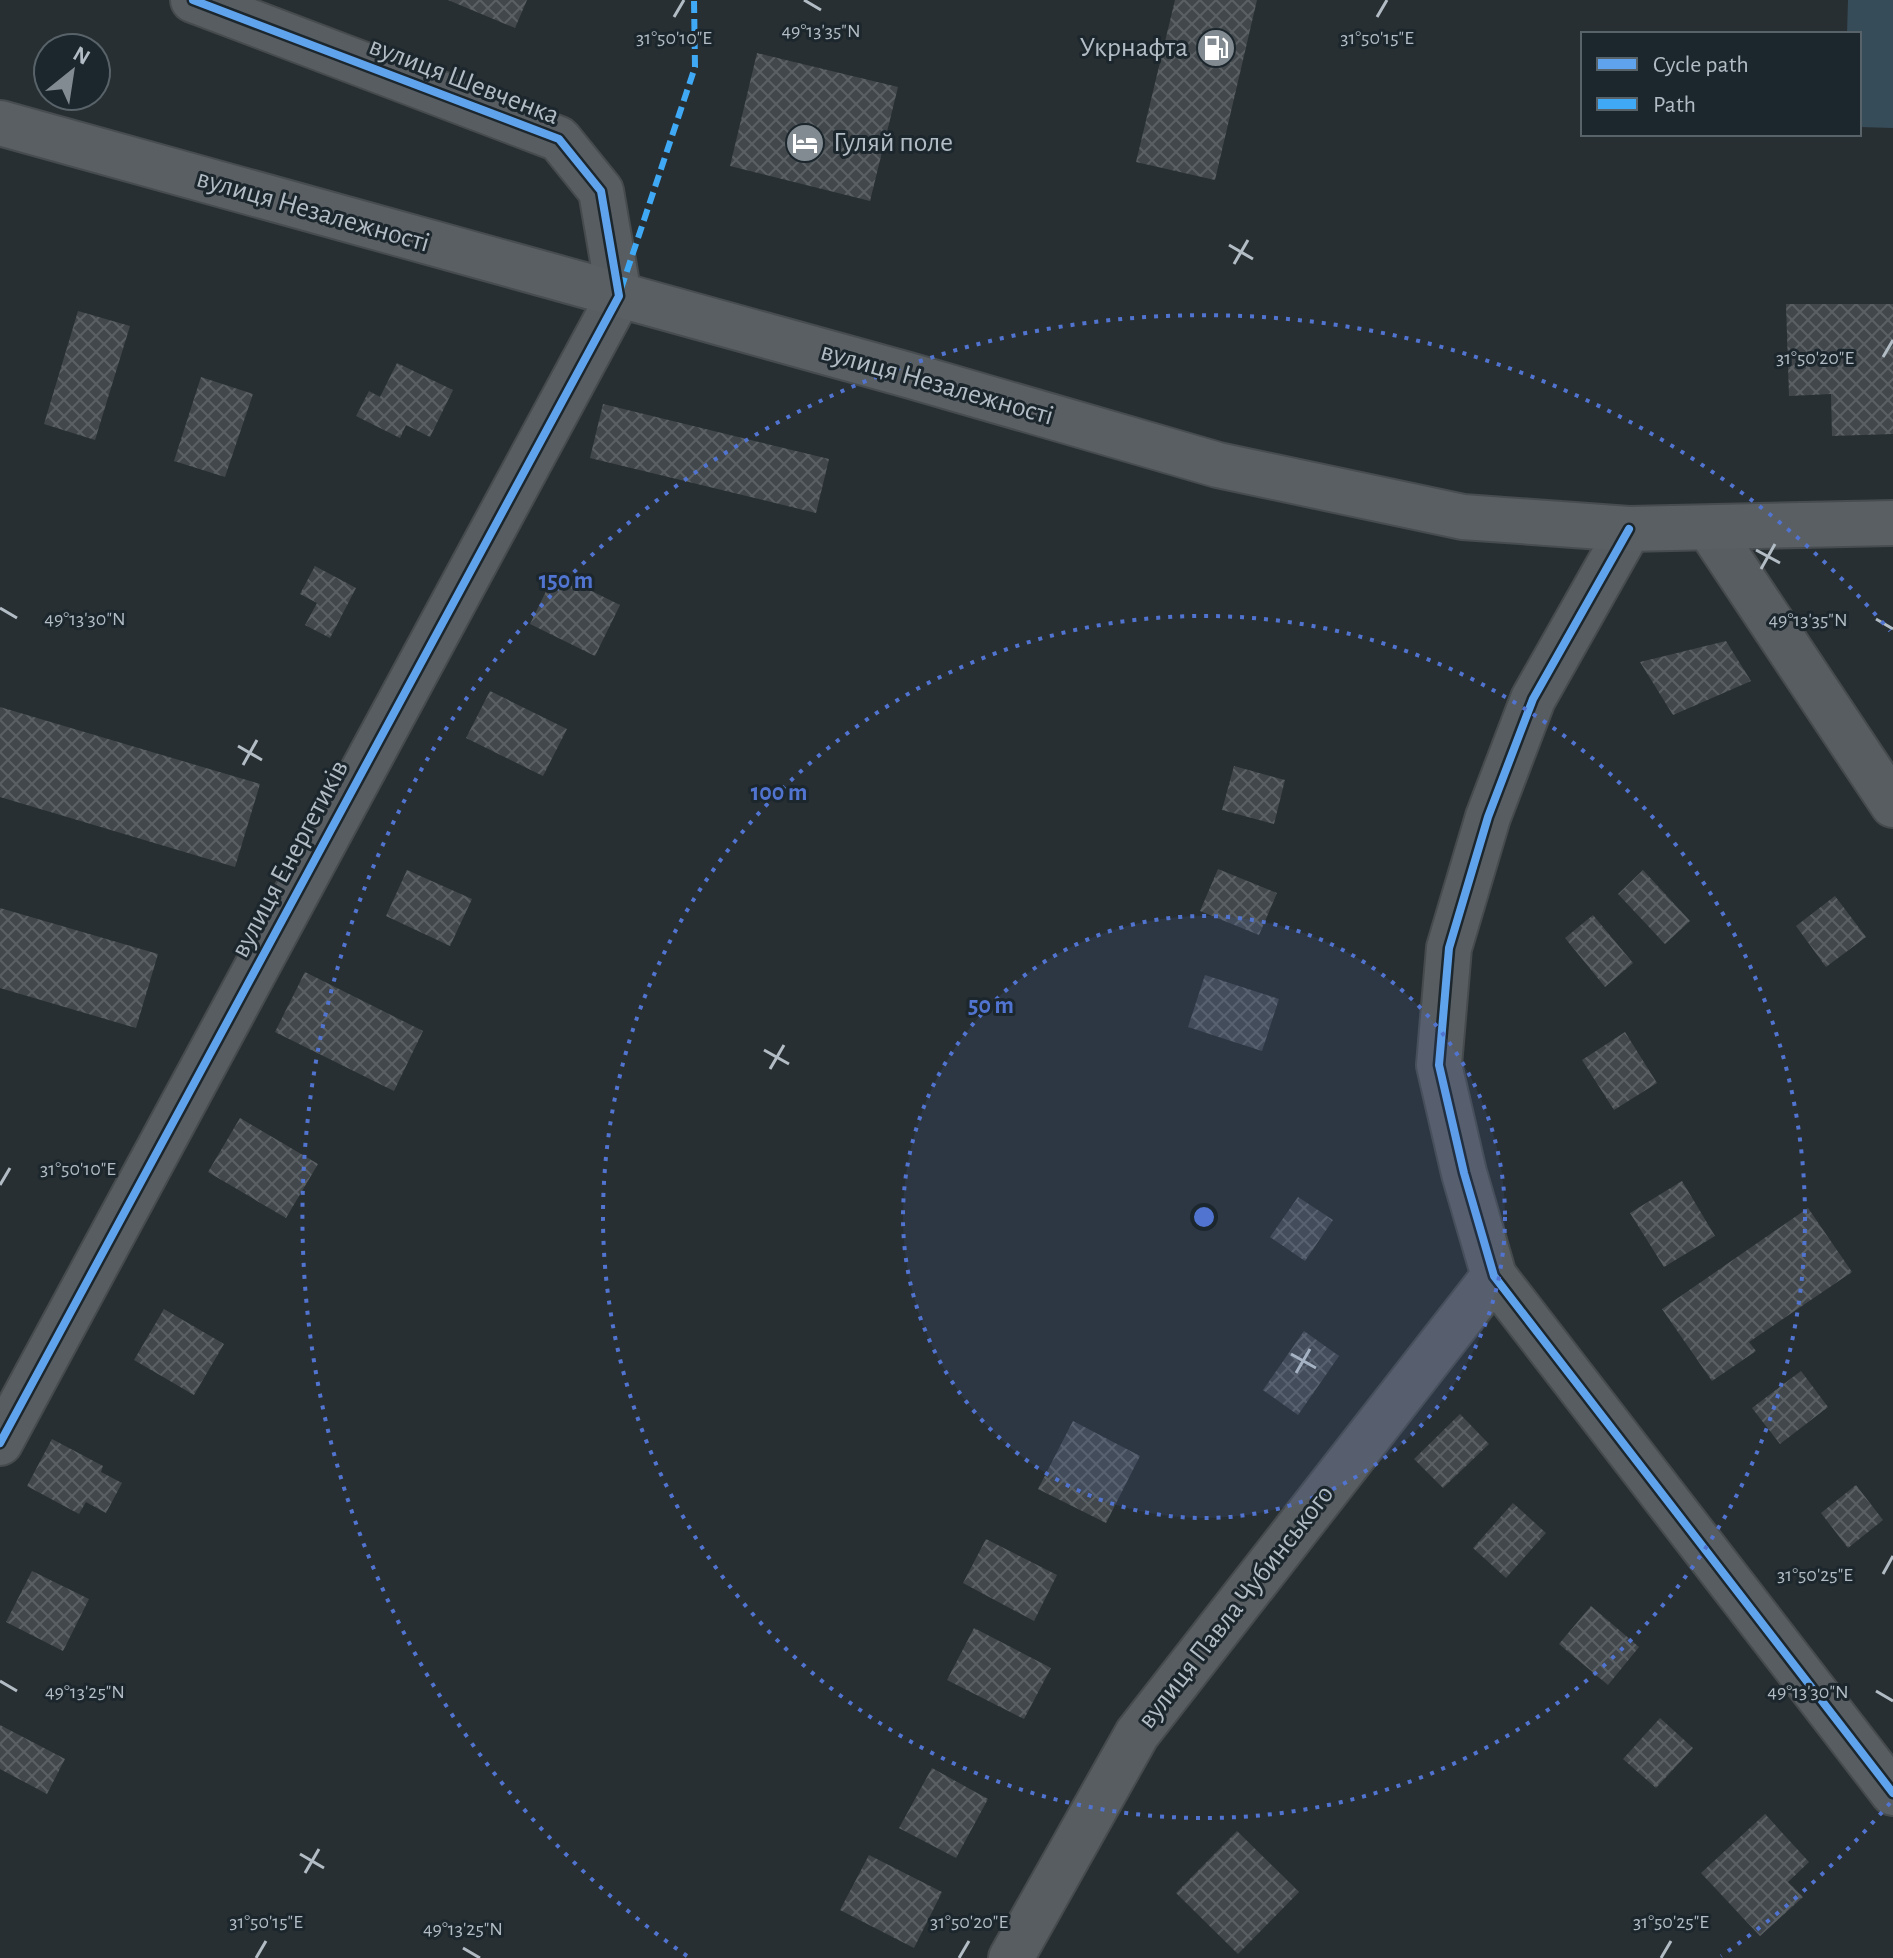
<svg xmlns="http://www.w3.org/2000/svg" width="1893" height="1958" font-family="'Alegreya Sans',sans-serif">
<defs>
<pattern id="building-cross-hatch" width="8" height="8" patternUnits="userSpaceOnUse" patternTransform="scale(2)"><rect width="8" height="8" fill="#41474b"/><path d="M0 0l8 8M0 8l8-8" fill="none" stroke="#5a6063"/></pattern>
</defs>
<rect width="100%" height="100%" fill="#282f32"/>
<path fill="#374c59" d="M1848 0H1893V128L1859 127V34H1847Z"/>
<path fill="url(#building-cross-hatch)" d="M448 0H527L515 28Z
M1175 0H1257L1215 180 1136 162Z
M757 53 898 87 870 201 730 166Z
M1786 304H1893V434L1832 436 1831 394 1789 396Z
M78 311 130 326 95 440 44 424Z
M397 363 453 390 430 437 406 425 400 438 356 416 369 391 380 397Z
M201 377 253 394 225 477 174 461Z
M603 404 829 459 816 513 590 458Z
M315 566 356 588 330 638 305 625 317 603 300 594Z
M555 573 620 605 595 656 530 624Z
M1726 641 1751 681 1673 715 1640 662Z
M490 691 567 729 543 776 466 738Z
M0 707 260 784 235 867 0 797Z
M1234 766 1285 780 1274 824 1222 810Z
M1218 869 1277 893 1259 935 1200 911Z
M407 870 472 899 450 946 386 916Z
M1643 870 1690 921 1665 944 1618 894Z
M1835 896 1866 937 1826 967 1796 926Z
M0 908 158 954 136 1028 0 988Z
M1593 915 1633 963 1605 987 1565 938Z
M305 972 423 1031 394 1091 275 1032Z
M1205 975 1279 999 1262 1051 1188 1027Z
M1625 1032 1657 1083 1614 1110 1582 1060Z
M240 1118 318 1164 286 1218 208 1172Z
M1682 1181 1715 1236 1664 1267 1630 1213Z
M1298 1197 1333 1220 1305 1261 1270 1237Z
M1808 1208 1852 1272 1749 1342 1756 1351 1712 1381 1662 1309Z
M164 1309 224 1344 194 1395 134 1360Z
M1304 1331 1339 1356 1298 1415 1263 1390Z
M1801 1371 1828 1407 1780 1444 1752 1408Z
M1460 1414 1489 1444 1443 1488 1414 1459Z
M1073 1421 1140 1456 1106 1523 1038 1489Z
M52 1439 103 1466 101 1472 122 1483 106 1513 86 1502 79 1514 27 1486Z
M1856 1485 1883 1520 1848 1548 1821 1513Z
M1513 1503 1546 1533 1506 1578 1473 1548Z
M986 1539 1057 1575 1034 1621 963 1583Z
M32 1571 89 1599 63 1651 6 1622Z
M1591 1606 1639 1647 1608 1685 1559 1644Z
M974 1628 1051 1668 1024 1719 947 1680Z
M1660 1718 1693 1748 1656 1788 1623 1759Z
M0 1725 65 1759 47 1794 0 1769Z
M932 1768 988 1799 956 1858 899 1828Z
M1765 1814 1809 1862 1788 1882 1803 1897 1760 1936 1701 1873Z
M1237 1831 1299 1892 1238 1954 1176 1893Z
M869 1855 942 1892 914 1948 840 1910Z"/>
<g fill="none" stroke-linecap="round" stroke-linejoin="round">
<defs>
<path id="minor" d="M1709 528 1893 805
M1629 529 1533 699 1488 817 1449 948 1439 1065 1464 1173 1494 1276 1893 1793
M0 1443 619 296 601 191 559 139 193 0
M1011 1958 1137 1734 1494 1276"/>
<path id="major" d="M0 123 908 375 1218 465 1463 517 1629 529 1893 523"/>
</defs>
<use href="#minor" stroke="#464b4d" stroke-width="48"/>
<use href="#major" stroke="#464c4f" stroke-width="48"/>
<use href="#minor" stroke="#585d61" stroke-width="44"/>
<use href="#major" stroke="#5a5f63" stroke-width="44"/>
<path stroke="#3fa9f5" stroke-width="6" stroke-dasharray="12 6" stroke-linecap="butt" d="M621 289 695 67 694 0"/>
<defs>
<path id="cycleway" d="M1629 529 1533 699 1488 817 1449 948 1439 1065 1464 1173 1494 1276 1893 1793
M0 1443 619 296 601 191 559 139 193 0"/>
</defs>
<use href="#cycleway" stroke="#1c262d" stroke-width="13"/>
<use href="#cycleway" stroke="#60a3ed" stroke-width="8"/>
</g>
<path fill="none" stroke="#b2bcc4" stroke-width="3" d="M804 0 821 10M674 17 684 0M1377 17 1387 0M1229 245 1253 259M1234 264 1248 240M1883 357 1893 340M1756 550 1780 563M1761 569 1775 544M0 608 17 618M1876 619 1893 629M238 746 262 760M243 765 257 740M764 1050 789 1064M770 1069 784 1045M0 1185 10 1168M1291 1354 1316 1368M1296 1373 1310 1349M1883 1574 1893 1556M0 1681 17 1691M1876 1691 1893 1701M300 1854 324 1868M305 1873 319 1849M463 1948 480 1958M256 1958 266 1941M959 1958 969 1941M1661 1958 1671 1941"/>
<circle cx="1204" cy="1217" r="301" fill="#5174d1" fill-opacity=".12"/>
<g fill="none" stroke="#5174d1" stroke-width="4" stroke-dasharray="4 8">
<circle cx="1204" cy="1217" r="301"/>
<circle cx="1204" cy="1217" r="601"/>
<path d="M1890 1803A902 902 0 0 1 1721 1956M687 1956A902 902 0 1 1 1890 631"/>
</g>
<defs>
<symbol id="fuel-disc" viewBox="-11 -11 22 22"><circle r="9.5" fill="#828b91" stroke="#1c262d"/><path d="M-5.5-6h7V0h2V4h1.3V-2.5L3-4.5l.8-.8L6-3V5H2.5V1h-1V6h-7ZM-4.2-4.7v3.2H.2V-4.7Z" fill="#fff"/></symbol>
<symbol id="hotel-disc" viewBox="-11 -11 22 22"><circle r="9.5" fill="#828b91" stroke="#1c262d"/><path d="M-6-4.5h1.5V1H6V5H4.5V3h-9V5H-6ZM-4 0a1.8 1.8 0 1 1 3.6 0ZM.5 0V-2.5h3Q6-2.5 6 0Z" fill="#fff"/></symbol>
</defs>
<g fill-rule="evenodd">
<use href="#fuel-disc" x="1194" y="26" width="44" height="44"/>
<use href="#hotel-disc" x="783" y="121" width="44" height="44"/>
</g>
<g text-anchor="middle" dominant-baseline="central" stroke-width="6" stroke-linejoin="round" paint-order="stroke">
<g font-size="28" fill="#b2bcc4" stroke="#1c262d" text-anchor="end">
<text x="1188" y="48">Укрнафта</text>
<text x="833" y="143" text-anchor="start">Гуляй поле</text>
</g>
<g font-size="28" fill="#b2bcc4" stroke="#1c262d">
<text transform="translate(464 81) rotate(21)">вулиця Шевченка</text>
<text transform="translate(313 211) rotate(16)">вулиця Незалежності</text>
<text transform="translate(937 384) rotate(16)">вулиця Незалежності</text>
<text transform="translate(290 859) rotate(-62)">вулиця Енергетиків</text>
<text transform="translate(1236 1607) rotate(-52)">вулиця Павла Чубинського</text>
</g>
</g>
<g font-size="20" text-anchor="middle" fill="#b2bcc4" stroke="#1c262d" stroke-width="6" stroke-linejoin="round" paint-order="stroke">
<text x="821" y="37">49°13'35"N</text>
<text x="1377" y="44">31°50'15"E</text>
<text x="674" y="44">31°50'10"E</text>
<text x="1815" y="364">31°50'20"E</text>
<text x="85" y="625">49°13'30"N</text>
<text x="1808" y="626">49°13'35"N</text>
<text x="78" y="1175">31°50'10"E</text>
<text x="1815" y="1581">31°50'25"E</text>
<text x="85" y="1698">49°13'25"N</text>
<text x="1808" y="1698">49°13'30"N</text>
<text x="266" y="1928">31°50'15"E</text>
<text x="969" y="1928">31°50'20"E</text>
<text x="1671" y="1928">31°50'25"E</text>
<text x="463" y="1935">49°13'25"N</text>
</g>
<circle cx="1204" cy="1217" r="12" fill="#5174d1" stroke="#1c262d" stroke-width="4"/>
<g font-size="24" text-anchor="middle" font-weight="bold" fill="#5174d1" stroke="#1c262d" stroke-width="6" stroke-linejoin="round" paint-order="stroke">
<text x="566" y="588">150 m</text>
<text x="779" y="800">100 m</text>
<text x="991" y="1013">50 m</text>
</g>
<rect x="1581" y="32" width="280" height="104" fill="#1c262d" stroke="#586269" stroke-width="2"/>
<rect x="1597" y="58" width="40" height="12" fill="#60a3ed" stroke="#586269" stroke-width="2"/>
<text x="1653" y="72" font-size="24" fill="#b2bcc4">Cycle path</text>
<rect x="1597" y="98" width="40" height="12" fill="#3fa9f5" stroke="#586269" stroke-width="2"/>
<text x="1653" y="112" font-size="24" fill="#b2bcc4">Path</text>
<g transform="translate(72 72) rotate(30)"><circle r="38" fill="#1c262d" stroke="#586269" stroke-width="2"/>
<path d="M0-6L14 30L0 20L-14 30Z" fill="#828b91"/>
<text y="-12" font-size="22" font-weight="bold" text-anchor="middle" fill="#b2bcc4">N</text>
</g>
</svg>
